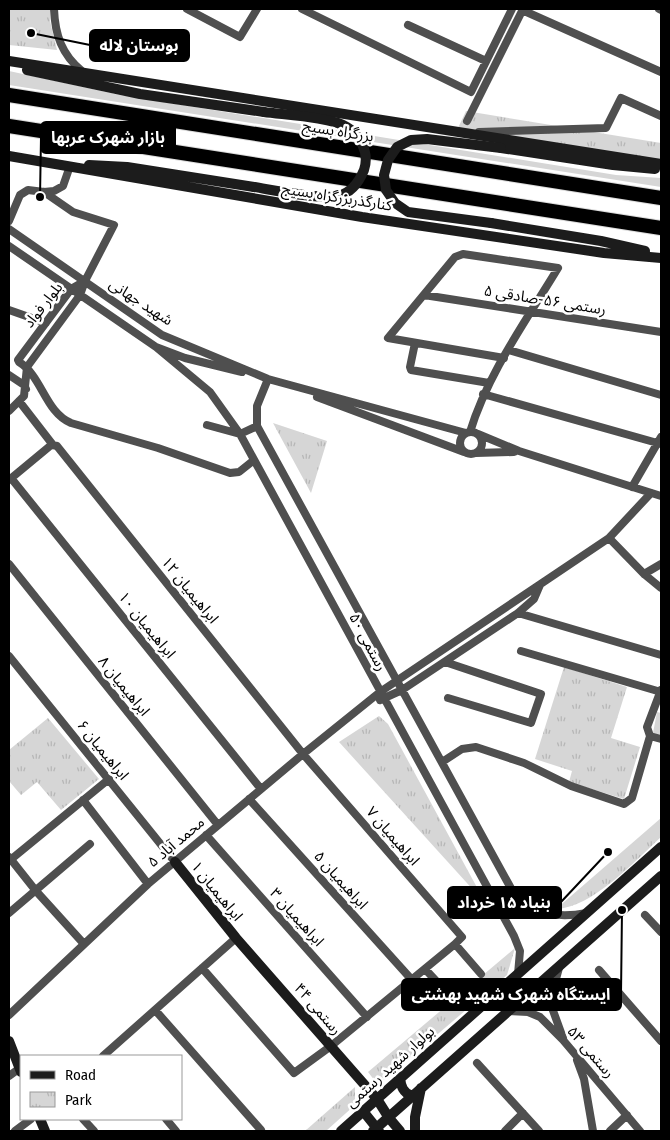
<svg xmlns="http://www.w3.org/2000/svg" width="670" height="1140" font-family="'Fira Sans Condensed','Noto Sans Arabic',sans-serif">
<defs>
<pattern id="park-tufts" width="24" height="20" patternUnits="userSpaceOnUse" patternTransform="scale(1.25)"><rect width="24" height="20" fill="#d6d6d6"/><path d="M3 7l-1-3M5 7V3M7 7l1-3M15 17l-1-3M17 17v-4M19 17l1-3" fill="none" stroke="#b6b6b6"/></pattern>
</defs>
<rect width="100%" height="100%" fill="#fff"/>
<path fill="#d6d6d6" d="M9 71 120 95 616 175 661 178V187L9 85Z"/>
<path fill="url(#park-tufts)" d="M9 9H50V21L57 50 9 45Z
M466 111 661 143V161L458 128Z
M273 423 327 441 311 493Z
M564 667 627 687 611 738 640 747 624 799 569 782 572 771 535 759Z
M657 712 661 713V735L653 733Z
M379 716 388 724 486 904 339 742Z
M48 718 99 779 61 810 37 782 21 795 9 781V750Z
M661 818V837C635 861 592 908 556 909Z
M515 948 507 975 378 1085 368 1072Z
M355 1087V1105L326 1131H305Z"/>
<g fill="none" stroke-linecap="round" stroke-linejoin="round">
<defs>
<path id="highway" d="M9 95 661 198
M9 126 661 228"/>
</defs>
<use href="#highway" stroke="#dbdbdb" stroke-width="16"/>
<path stroke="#4f4f4f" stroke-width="8" d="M54 9C55 35 62 55 82 71
M187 9 240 37 257 9
M302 9 471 92 512 9
M659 9 661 10
M522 10 661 72
M408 25 486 61
M467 121 523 9
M479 132 606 128 621 98 661 116
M9 221 20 195 28 190 44 192 54 191 63 186 70 166
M9 229 162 335 268 379 466 433
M9 246 156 347 185 358 242 372
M85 281 71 289 18 360 19 362C42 376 45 412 71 423L158 448 230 473 239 472 254 460
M424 295 661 332
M9 310 46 323
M415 343 410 367 411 370 489 383
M156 347 210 392 240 434 514 936 520 951 518 974
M509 350 661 395
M27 367 80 295 85 281 114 225 73 212 44 192
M9 375 24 385 26 389
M268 379 257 406V426L513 892C536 914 555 919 587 913
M483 394 661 444
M317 397 464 452
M19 401 53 445 57 446 303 754 462 937 455 944 331 1046 294 1073 202 968
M9 411 24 396 27 367
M207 425 240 434 257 426
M460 443a11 11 0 1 1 22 0a11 11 0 1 1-22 0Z
M470 432C488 373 526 321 558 268L463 254 455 257 388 338 504 358
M478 434 519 451 661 496
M476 453 514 452
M11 478 261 789
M9 480 50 446 53 445
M632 487 661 437
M609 538 644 574 661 588
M9 564 218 825
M644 574 661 564
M518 613 661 655
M521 651 661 692
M9 656 175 862
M445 662 541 694 531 723 448 698
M380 700 402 690 518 613 534 599 540 585
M650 736 647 727 661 690
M442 762 462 749 476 747 524 763 571 786 624 804 632 798 650 736 661 739
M249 799 412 980
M83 800 148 884
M206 835 367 1017
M9 857 36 891 84 944
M9 861 109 779
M497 903C507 907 513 903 513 892
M9 913 90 844
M645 915 661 932
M455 944 481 974
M559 968 553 990 551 1005 563 1038
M425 969 452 998
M599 970 661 1041
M155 1010 261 1130 259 1131
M508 1011 528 1012 540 1017 563 1040 640 1131
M9 1015 148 884 303 754 380 692 609 538 651 493
M103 1056 236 938
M577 1060 584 1079 593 1131
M477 1063 539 1131
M9 1076 20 1068
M83 1119 94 1131
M166 1119 176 1131
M15 1131 31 1119
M505 1131 523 1113
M610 1131 627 1115"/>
<path stroke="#1c1c1c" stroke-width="10" d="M9 61 661 164
M27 70 140 94 264 112
M501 148 613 165 655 169
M9 156 362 217 604 253 661 258
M89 165 127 167 254 187
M491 223 601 241 645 251
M175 862 236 938 377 1099 389 1118 400 1131
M9 1041 21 1072
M400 1078C401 1086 403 1093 412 1096
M363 1111 379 1131
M40 1119 45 1131
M341 1131 661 847
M373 1131 661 876
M415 1131V1117L421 1088"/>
<use href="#highway" stroke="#000" stroke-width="14"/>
<path stroke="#1c1c1c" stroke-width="10" d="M254 187C273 190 321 200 338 196 351 193 359 182 364 170 367 161 366 152 362 144 359 137 354 131 347 127 330 117 286 115 264 112
M491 223 408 212 395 203 386 190 384 175 388 160 397 147 411 140 427 139 501 148"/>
</g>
<g text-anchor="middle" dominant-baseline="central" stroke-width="5" stroke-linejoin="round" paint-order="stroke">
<g font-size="15" fill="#000" stroke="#fff">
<text transform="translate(338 131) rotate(9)">بزرگراه بسیج</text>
<text transform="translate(337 197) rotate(9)">کنارگذربزرگراه بسیج</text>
<text transform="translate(545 300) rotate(9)">رستمی ۵۶-صادقی ۵</text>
<text transform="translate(141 302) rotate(33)">شهید جهانی</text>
<text transform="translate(43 305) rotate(-52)">بلوار فواد</text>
<text transform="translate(190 590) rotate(51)">ابراهیمیان ۱۲</text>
<text transform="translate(147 625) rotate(51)">ابراهیمیان ۱۰</text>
<text transform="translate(368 642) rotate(62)">رستمی ۵۰</text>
<text transform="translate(124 686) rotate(51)">ابراهیمیان ۸</text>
<text transform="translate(103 750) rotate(51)">ابراهیمیان ۶</text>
<text transform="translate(393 836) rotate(49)">ابراهیمیان ۷</text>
<text transform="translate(176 842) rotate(-40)">محمد آباد ۵</text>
<text transform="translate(341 880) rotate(48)">ابراهیمیان ۵</text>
<text transform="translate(217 891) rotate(51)">ابراهیمیان ۱</text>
<text transform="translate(297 917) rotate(48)">ابراهیمیان ۳</text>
<text transform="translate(318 1009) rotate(49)">رستمی ۴۴</text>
<text transform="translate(591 1052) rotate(49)">رستمی ۵۳</text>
<text transform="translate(390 1067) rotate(-42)">بولوار شهید رستمی</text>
</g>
</g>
<path fill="none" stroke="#000" stroke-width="2" d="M31 33L90 45M40 197L41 137M608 852L561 902M622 910L621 994"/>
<g fill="#000" stroke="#fff" stroke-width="2">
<circle cx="31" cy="33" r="5"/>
<circle cx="40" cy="197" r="5"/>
<circle cx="608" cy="852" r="5"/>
<circle cx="622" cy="910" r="5"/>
</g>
<g fill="#000" stroke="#000" stroke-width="2">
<rect x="90" y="30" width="99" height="31" rx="5"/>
<rect x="41" y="122" width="134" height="31" rx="5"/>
<rect x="448" y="887" width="113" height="31" rx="5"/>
<rect x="402" y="979" width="219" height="31" rx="5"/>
</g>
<g font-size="16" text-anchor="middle" font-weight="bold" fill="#fff">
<text x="139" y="51">بوستان لاله</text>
<text x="108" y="143">بازار شهرک عربها</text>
<text x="504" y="908">بنیاد ۱۵ خرداد</text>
<text x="511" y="1000">ایستگاه شهرک شهید بهشتی</text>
</g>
<rect width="670" height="1140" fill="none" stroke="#000000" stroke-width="20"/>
<rect x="20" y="1055" width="162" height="65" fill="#ffffff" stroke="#999999"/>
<rect x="30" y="1071" width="25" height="8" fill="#1c1c1c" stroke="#999999"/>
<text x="65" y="1080" font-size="15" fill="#000000">Road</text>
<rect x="30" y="1092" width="25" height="15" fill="url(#park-tufts)" stroke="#999999"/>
<text x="65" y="1105" font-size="15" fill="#000000">Park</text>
</svg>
